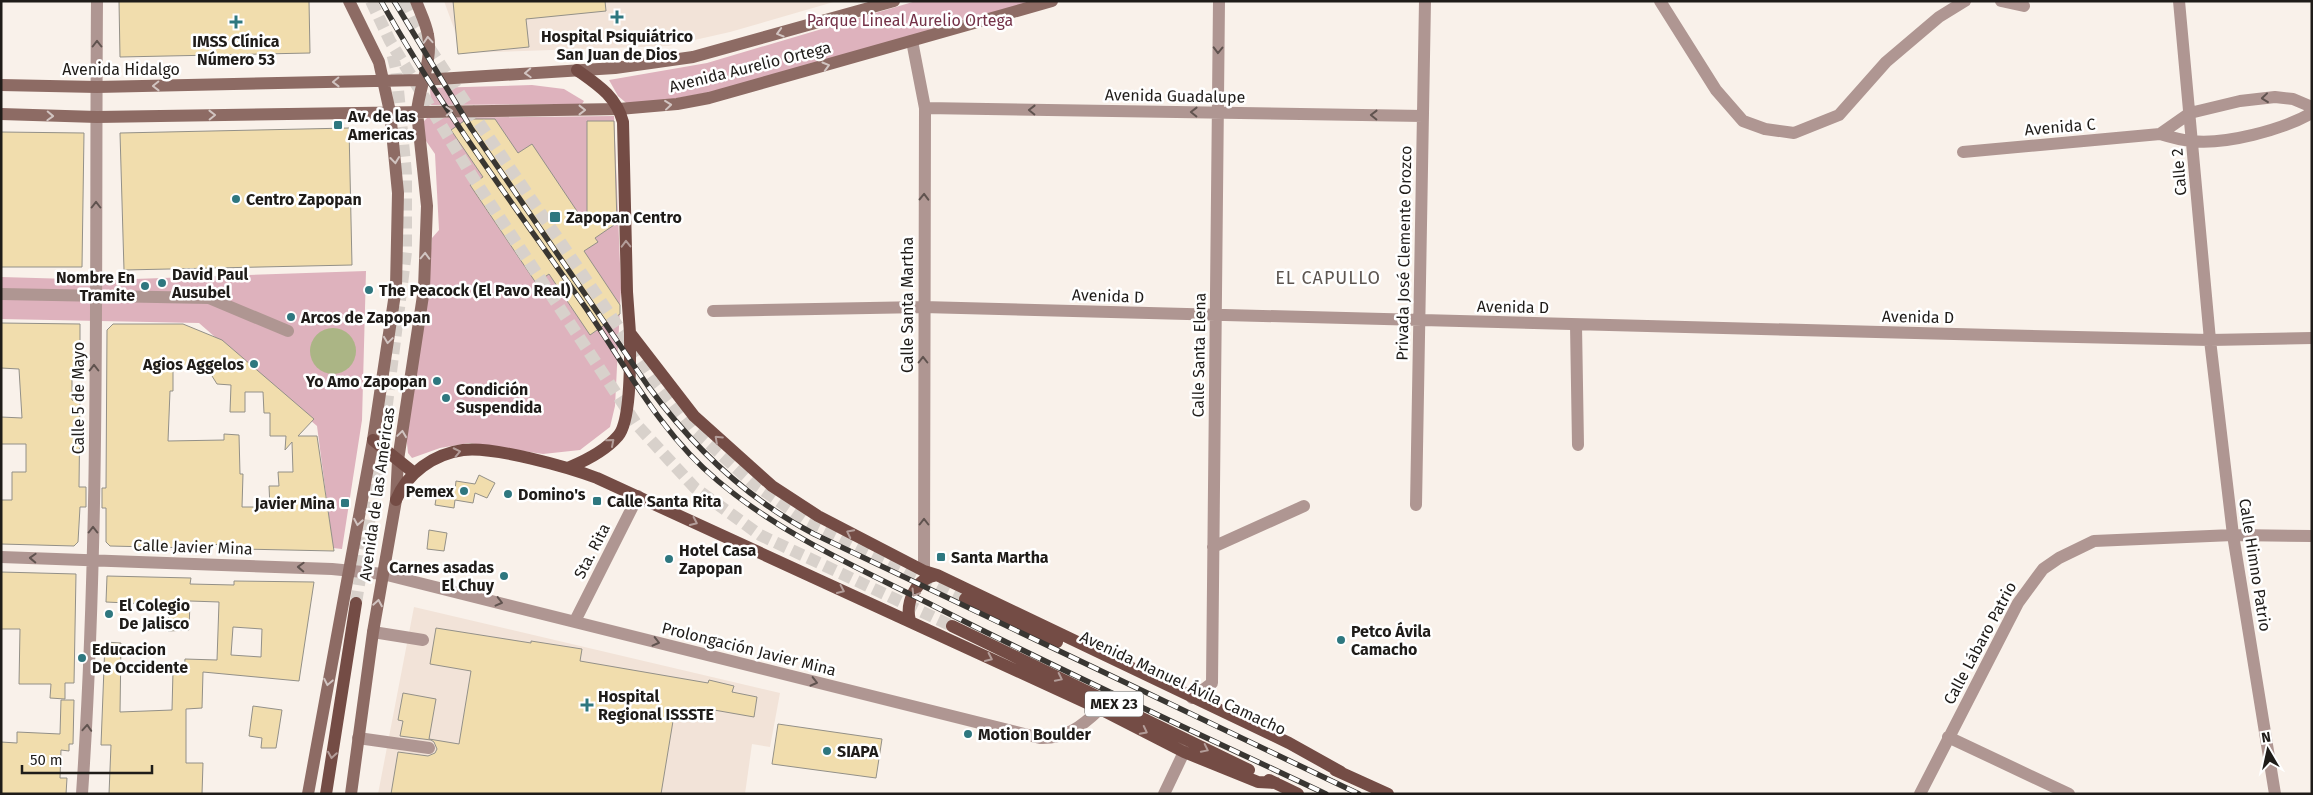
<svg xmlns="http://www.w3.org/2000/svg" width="2313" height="795" font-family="'Fira Sans',sans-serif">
<rect width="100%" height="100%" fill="#f9f1ea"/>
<path fill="#f2e3d8" d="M444 1H837L730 32 668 46 463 53Z
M414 607 780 693 770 747 752 744 745 794H378Z"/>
<path fill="#deb2bd" d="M916 1H1034L716 91 631 107 618 96 609 80 707 63Z
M532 85 564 89 584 101 582 104 431 105 430 88Z
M614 116 621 288 615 406 610 427 580 450 543 454 469 443 440 448 412 458 408 453 406 434 426 301 432 238 439 230 435 154 424 138 422 123 427 118Z
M366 271 362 420 342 549 333 548 317 426 199 323 1 319V277L105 280Z"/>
<path fill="#abb585" d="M310 351a23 23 0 1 1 46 0a23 23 0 1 1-46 0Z"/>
<path fill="#f1ddad" stroke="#939088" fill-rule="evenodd" d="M119 1H309L310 53 120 57Z
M453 1H605L606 11 526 19 529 47 458 54Z
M467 119H495L518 153 532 144 587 226V121H614L617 223 595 238 598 242 584 251 620 305V314L590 335 549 274 536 283 470 185 483 177 451 130Z
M349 128 352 265 124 270 120 133Z
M1 132 84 133 82 267H1Z
M1 323 80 324V373H72V400H80L79 487H86V507H80L78 542 74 546 1 544V500H12V472H26V444H1V417L22 418 19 369 1 368Z
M113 324H183L222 340 314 419 298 436H317L334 551 241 549V545L193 544V548L110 546 106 542V508H102V488H106L107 330ZM173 368H207L217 384 231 385 230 412H245V392H263L264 413H270V436H286L285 450 292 442 293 472H278L279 486H269L270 507H242L243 474H240L239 435 224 434V440L168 441 170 391H173Z
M479 475 495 483 487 498 475 493 473 503 455 500 454 508 435 505 438 487 455 490 456 481 475 484Z
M429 530 447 533 444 551 427 549Z
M1 572 76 574 74 683H65V699L50 698 51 684H19L20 629H1Z
M107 576 191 578 190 584 234 585V581L314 582 299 681 203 672 202 708 186 709V763H203L202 794H109L111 745H101L105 642 121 643 120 712 172 710 173 671H186H184L185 659 217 660 219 602 190 601 189 630 168 631 169 605 106 602ZM233 627 262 629 261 657 231 655Z
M436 628 531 643V641L582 649 580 661 708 683 709 680 734 686 732 692 757 697 754 717 714 710 712 720 674 715 661 794H391L398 752 428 756 435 753 437 749 434 742 431 740 400 736 403 721 398 720 403 693 436 699 429 739 459 744 471 671 430 664Z
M61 700H74L73 744H69V751L61 750 60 778H67L66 794H1V742L17 743V732L60 734Z
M253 706 282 710 276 748H261L262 738 249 736Z
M778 724 882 739 876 778 772 764Z"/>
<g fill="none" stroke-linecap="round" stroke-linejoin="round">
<path stroke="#d8d1cb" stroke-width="12" stroke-dasharray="12 6" stroke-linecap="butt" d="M371 1 390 41 472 176 581 340 637 425 695 488 760 535 952 626
M403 1 415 26 475 117 654 379 692 428 750 481 804 519 965 599
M356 603 383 436 406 252V173L396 69 392 53"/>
<path stroke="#af9692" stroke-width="12" d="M1 294 209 298 288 331
M373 632 423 640
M358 738 429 748"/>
<path stroke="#af9692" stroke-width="12" d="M1660 1 1716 90 1743 121 1765 129 1794 133 1839 115 1886 62 1939 17 1965 1
M2001 1 2024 6
M2179 1 2210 340 2233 535 2275 794
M912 41 925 108 924 571
M925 108 1423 116
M2160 134 2190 113 2240 101 2275 97 2293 99 2312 107
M1963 152 2160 134C2170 137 2181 140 2191 141 2225 145 2282 130 2312 113
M713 311 923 307 1993 335 2210 340 2312 338
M1576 325 1578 445
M1416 505 1425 1
M1213 547 1304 506
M1 557 332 569 383 574 1040 738C1066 739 1082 726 1100 709
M575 621 638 496
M1192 698 1212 683 1219 1
M1948 737 2069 794
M82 794C100 530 95 265 97 1
M1164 794 1184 752
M1920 794 2018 603 2043 569 2059 558 2094 541 2233 535 2312 536"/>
<path stroke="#8d6b64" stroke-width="12" d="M1 85 97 87 422 80 615 68 693 57 894 1
M1 114 97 117 619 109 677 104 709 98 1052 1
M308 794 373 440 396 287 398 193 390 112 379 62 349 1
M351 794 373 632 396 500 398 460 424 289 427 206 417 112C419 87 433 60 428 35 426 23 420 12 416 1"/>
<path stroke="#744c45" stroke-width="12" d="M577 70C598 85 616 96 623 122L627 292 630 333 694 416 772 486 818 516 924 571 937 575 1289 743 1341 772
M373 440 413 472
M570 467C587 460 605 451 618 436 632 420 630 356 630 333
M396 500C407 473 434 454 463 450 493 446 568 467 597 478L1100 709 1184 752 1258 782 1276 783
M965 599 1057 642
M910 621C905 602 916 578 937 575
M952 626 1249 770
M1335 770 1388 794
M1269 780 1298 794
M326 794 356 603"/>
<defs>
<path id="rail" d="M381 1C440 107 514 205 583 304 626 366 660 433 718 481 781 534 856 567 928 603 1059 670 1193 731 1326 794
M394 1 471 128 648 386C692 446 747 499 814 534L1359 794"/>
</defs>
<use href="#rail" stroke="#393632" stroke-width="5.5"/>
<use href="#rail" stroke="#fff" stroke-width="4" stroke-dasharray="11" stroke-linecap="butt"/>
</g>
<defs><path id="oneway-chevron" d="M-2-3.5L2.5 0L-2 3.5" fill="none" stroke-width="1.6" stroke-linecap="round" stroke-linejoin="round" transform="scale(1.25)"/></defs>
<g stroke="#d1c4c1">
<use href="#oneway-chevron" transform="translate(780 33) rotate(164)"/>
<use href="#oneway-chevron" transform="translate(428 40) rotate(-94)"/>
<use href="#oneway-chevron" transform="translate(826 66) rotate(-16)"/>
<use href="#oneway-chevron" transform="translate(528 73) rotate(177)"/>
<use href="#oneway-chevron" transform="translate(336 82) rotate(179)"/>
<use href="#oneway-chevron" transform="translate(156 86) rotate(179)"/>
<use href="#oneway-chevron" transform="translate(668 105) rotate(-6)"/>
<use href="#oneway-chevron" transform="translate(582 110)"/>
<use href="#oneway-chevron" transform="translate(449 111) rotate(-2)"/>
<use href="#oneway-chevron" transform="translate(212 115) rotate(-1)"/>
<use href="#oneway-chevron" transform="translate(50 116) rotate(2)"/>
<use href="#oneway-chevron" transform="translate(395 160) rotate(84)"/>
<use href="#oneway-chevron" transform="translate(425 256) rotate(-88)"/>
<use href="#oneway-chevron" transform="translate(388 340) rotate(98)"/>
<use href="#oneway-chevron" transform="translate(402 434) rotate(-82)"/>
<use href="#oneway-chevron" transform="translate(358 522) rotate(100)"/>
<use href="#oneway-chevron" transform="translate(378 603) rotate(-80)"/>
<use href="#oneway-chevron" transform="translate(328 682) rotate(101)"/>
</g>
<g stroke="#60534f">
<use href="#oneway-chevron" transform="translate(97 44) rotate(-90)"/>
<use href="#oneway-chevron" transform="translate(1218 50) rotate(91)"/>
<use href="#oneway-chevron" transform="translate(2265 98) rotate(174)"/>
<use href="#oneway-chevron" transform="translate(1032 110) rotate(-179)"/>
<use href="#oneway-chevron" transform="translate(1194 112) rotate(-179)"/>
<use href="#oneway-chevron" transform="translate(1374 115) rotate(-179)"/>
<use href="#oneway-chevron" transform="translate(924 197) rotate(-89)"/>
<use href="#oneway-chevron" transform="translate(96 205) rotate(-90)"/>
<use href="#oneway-chevron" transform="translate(923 360) rotate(-90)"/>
<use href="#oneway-chevron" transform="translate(94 368) rotate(-90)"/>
<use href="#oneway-chevron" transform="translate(924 522) rotate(-90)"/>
<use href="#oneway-chevron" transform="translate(93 530) rotate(-90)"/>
<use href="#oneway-chevron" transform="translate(33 558) rotate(-178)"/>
<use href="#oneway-chevron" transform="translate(301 567) rotate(-178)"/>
<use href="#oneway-chevron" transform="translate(499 602) rotate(14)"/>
<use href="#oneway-chevron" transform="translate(656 642) rotate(14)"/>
<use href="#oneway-chevron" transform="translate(814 682) rotate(14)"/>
<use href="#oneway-chevron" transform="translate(87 728) rotate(-86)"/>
</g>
<g stroke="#b39d99">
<use href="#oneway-chevron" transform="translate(626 244) rotate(-91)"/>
<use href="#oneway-chevron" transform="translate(718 439) rotate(-137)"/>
<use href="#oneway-chevron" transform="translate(611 442) rotate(-41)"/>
<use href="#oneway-chevron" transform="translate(457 452) rotate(-12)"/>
<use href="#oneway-chevron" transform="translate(694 522) rotate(25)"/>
<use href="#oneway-chevron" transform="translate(850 533) rotate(-153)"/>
<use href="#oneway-chevron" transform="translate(841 590) rotate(25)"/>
<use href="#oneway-chevron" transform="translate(915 593) rotate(121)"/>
<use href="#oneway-chevron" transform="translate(989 658) rotate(25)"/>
<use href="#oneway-chevron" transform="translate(1059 678) rotate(26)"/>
<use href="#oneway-chevron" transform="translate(1144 731) rotate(27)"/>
<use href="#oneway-chevron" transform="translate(1205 749) rotate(26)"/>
<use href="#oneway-chevron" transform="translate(332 755) rotate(99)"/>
</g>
<g fill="#2e777f" stroke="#fff" stroke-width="2">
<path d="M614.5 9.5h5v5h5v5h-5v5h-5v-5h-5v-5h5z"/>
<path d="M233.5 14.5h5v5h5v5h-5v5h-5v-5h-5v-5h5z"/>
<rect x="333" y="120" width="10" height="10" rx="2.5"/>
<circle cx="236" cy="199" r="5"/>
<rect x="549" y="211" width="12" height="12" rx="2.5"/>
<circle cx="162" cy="283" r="5"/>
<circle cx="145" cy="286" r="5"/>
<circle cx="369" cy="290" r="5"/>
<circle cx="291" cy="317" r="5"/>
<circle cx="254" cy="364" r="5"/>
<circle cx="437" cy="381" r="5"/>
<circle cx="446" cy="398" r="5"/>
<circle cx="464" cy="491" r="5"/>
<circle cx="508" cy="494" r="5"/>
<rect x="592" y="496" width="10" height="10" rx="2.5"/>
<rect x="340" y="498" width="10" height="10" rx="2.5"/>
<rect x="936" y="552" width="10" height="10" rx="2.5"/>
<circle cx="669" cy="559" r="5"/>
<circle cx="504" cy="576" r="5"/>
<circle cx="109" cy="614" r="5"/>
<circle cx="1341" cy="640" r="5"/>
<circle cx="82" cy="658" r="5"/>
<path d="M584.5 697.5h5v5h5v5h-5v5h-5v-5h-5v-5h5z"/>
<circle cx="968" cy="734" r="5"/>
<circle cx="827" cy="751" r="5"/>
</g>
<g text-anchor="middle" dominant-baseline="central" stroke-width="5" stroke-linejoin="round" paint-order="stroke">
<rect fill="#fff" stroke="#62605e" stroke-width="1" x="1085" y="691.5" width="58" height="25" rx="4"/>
<g font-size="15" font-weight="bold" fill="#1f1c19">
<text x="1114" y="704">MEX 23</text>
</g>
<g font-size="16" fill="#743248" stroke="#fff">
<text x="910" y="20">Parque Lineal Aurelio Ortega</text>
</g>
<g font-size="16" font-weight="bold" fill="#1f1c19" stroke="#fff" text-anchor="start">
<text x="617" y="36" text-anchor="middle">Hospital Psiquiátrico<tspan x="617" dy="18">San Juan de Dios</tspan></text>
<text x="236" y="41" text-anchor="middle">IMSS Clínica<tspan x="236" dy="18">Número 53</tspan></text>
<text x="348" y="116">Av. de las<tspan x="348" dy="18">Americas</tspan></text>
<text x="246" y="199">Centro Zapopan</text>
<text x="566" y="217">Zapopan Centro</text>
<text x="172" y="274">David Paul<tspan x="172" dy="18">Ausubel</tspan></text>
<text x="135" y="277" text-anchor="end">Nombre En<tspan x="135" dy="18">Tramite</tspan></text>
<text x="379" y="290">The Peacock (El Pavo Real)</text>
<text x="301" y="317">Arcos de Zapopan</text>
<text x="244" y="364" text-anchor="end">Agios Aggelos</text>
<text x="427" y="381" text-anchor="end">Yo Amo Zapopan</text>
<text x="456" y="389">Condición<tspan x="456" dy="18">Suspendida</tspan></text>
<text x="454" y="491" text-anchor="end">Pemex</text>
<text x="518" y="494">Domino's</text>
<text x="607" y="501">Calle Santa Rita</text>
<text x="335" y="503" text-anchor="end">Javier Mina</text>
<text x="679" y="550">Hotel Casa<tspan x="679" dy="18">Zapopan</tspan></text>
<text x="951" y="557">Santa Martha</text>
<text x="494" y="567" text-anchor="end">Carnes asadas<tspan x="494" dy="18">El Chuy</tspan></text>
<text x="119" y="605">El Colegio<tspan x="119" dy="18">De Jalisco</tspan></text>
<text x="1351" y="631">Petco Ávila<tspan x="1351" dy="18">Camacho</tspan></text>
<text x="92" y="649">Educacion<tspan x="92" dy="18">De Occidente</tspan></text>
<text x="598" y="696">Hospital<tspan x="598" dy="18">Regional ISSSTE</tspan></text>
<text x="978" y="734">Motion Boulder</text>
<text x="837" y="751">SIAPA</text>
</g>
<g font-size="16" fill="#1f1c19" stroke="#fff">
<text transform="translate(750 67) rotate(-14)">Avenida Aurelio Ortega</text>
<text x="121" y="69">Avenida Hidalgo</text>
<text transform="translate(1175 96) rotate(1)">Avenida Guadalupe</text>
<text transform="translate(2060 127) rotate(-5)">Avenida C</text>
<text transform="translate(2179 172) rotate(-95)">Calle 2</text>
<text transform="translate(1404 253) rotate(-89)">Privada José Clemente Orozco</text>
<text transform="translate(1108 296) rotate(2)">Avenida D</text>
<text transform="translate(907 305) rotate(-90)">Calle Santa Martha</text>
<text transform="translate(1513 307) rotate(1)">Avenida D</text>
<text transform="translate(1918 317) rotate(1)">Avenida D</text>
<text transform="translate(1199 355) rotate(-89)">Calle Santa Elena</text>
<text transform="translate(78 398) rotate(-90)">Calle 5 de Mayo</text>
<text transform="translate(377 494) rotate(-82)">Avenida de las Américas</text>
<text transform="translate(193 547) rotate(2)">Calle Javier Mina</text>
<text transform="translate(592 551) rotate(-63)">Sta. Rita</text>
<text transform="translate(2255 565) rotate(81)">Calle Himno Patrio</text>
<text transform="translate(1980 643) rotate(-62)">Calle Lábaro Patrio</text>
<text transform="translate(749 649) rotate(14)">Prolongación Javier Mina</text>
<text transform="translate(1183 683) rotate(25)">Avenida Manuel Ávila Camacho</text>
</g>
<g font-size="18" letter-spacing="1" fill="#5d5651" stroke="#fff">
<text x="1328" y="278">EL CAPULLO</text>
</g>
</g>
<rect width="2313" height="795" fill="none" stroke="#1f1c19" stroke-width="5"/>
<g transform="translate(2268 750) rotate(351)" stroke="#ffffff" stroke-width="4" paint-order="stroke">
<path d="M0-4L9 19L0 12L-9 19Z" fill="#1f1c19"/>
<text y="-8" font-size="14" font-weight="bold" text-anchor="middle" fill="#1f1c19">N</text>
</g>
<path d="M22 765v8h130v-8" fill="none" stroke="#1f1c19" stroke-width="2.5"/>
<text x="30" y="765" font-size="15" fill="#1f1c19" stroke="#ffffff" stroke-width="4" paint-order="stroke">50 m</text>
</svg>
